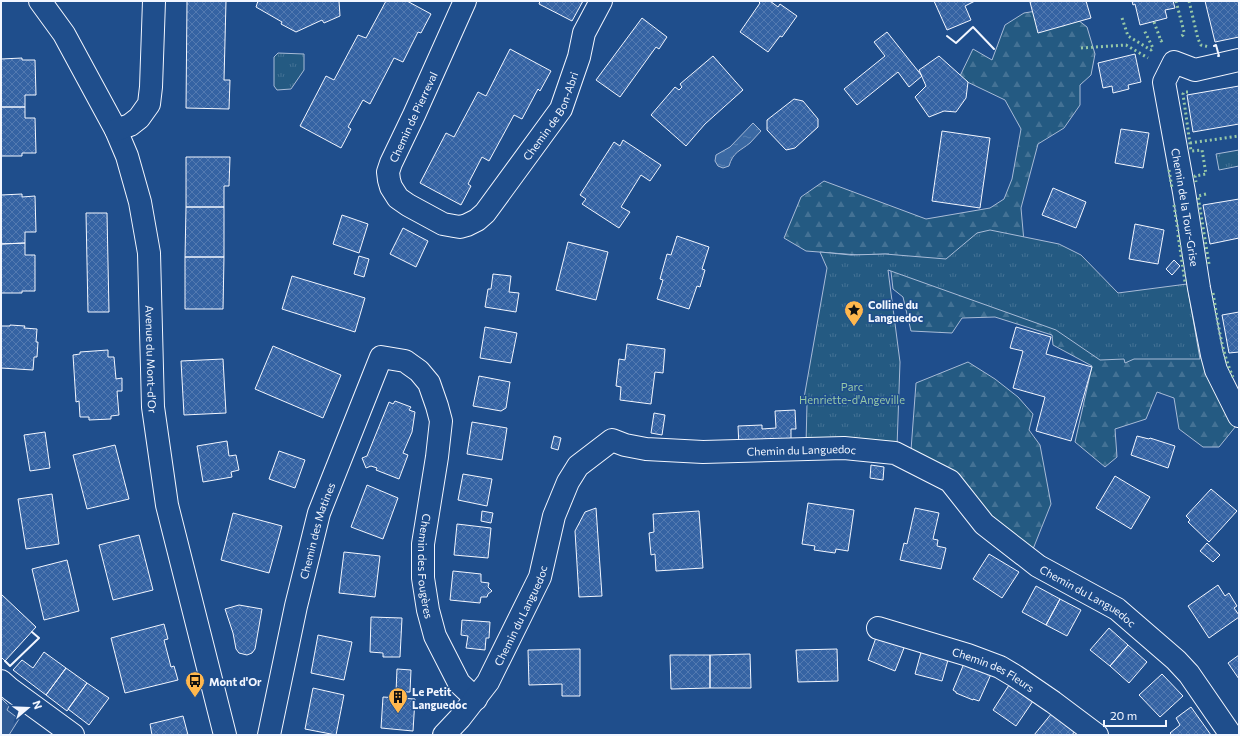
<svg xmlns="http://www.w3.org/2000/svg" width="1240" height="736" font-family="Commissioner,sans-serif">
<defs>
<pattern id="forest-firs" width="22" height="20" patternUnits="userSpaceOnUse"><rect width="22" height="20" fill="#245a82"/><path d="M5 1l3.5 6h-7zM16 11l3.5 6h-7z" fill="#447295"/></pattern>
<pattern id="park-tufts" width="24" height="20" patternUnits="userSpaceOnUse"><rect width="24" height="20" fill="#245a82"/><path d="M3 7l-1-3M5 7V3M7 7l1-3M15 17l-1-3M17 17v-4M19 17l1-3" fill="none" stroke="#447295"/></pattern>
<pattern id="water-ripples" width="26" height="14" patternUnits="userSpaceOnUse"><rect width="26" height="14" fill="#3b69a3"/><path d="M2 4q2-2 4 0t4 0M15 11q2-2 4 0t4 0" fill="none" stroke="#587fb1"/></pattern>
<pattern id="building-cross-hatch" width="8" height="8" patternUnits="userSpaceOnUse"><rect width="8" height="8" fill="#3563a3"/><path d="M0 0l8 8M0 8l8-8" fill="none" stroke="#537ab1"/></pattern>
</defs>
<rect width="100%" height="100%" fill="#1f4e8c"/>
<path fill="url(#forest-firs)" stroke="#a8bbd7" d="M1061 7 1087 27 1095 54 1091 75 1080 85V105L1064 128 1038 144 1021 208 1025 253 1056 298 1183 309 1197 316 1208 374 1236 426 1219 447H1203L1179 429 1174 398 1157 392 1146 419 1115 429 1117 457 1105 467 1075 442 1092 366 1053 345 1052 335 995 317 962 318 952 333 911 331 903 297 893 289 889 254 858 255 806 251 784 238 801 197 824 181 926 219 990 208 1004 199 1012 179 1021 129 1005 100 959 78 973 49 992 60 1005 25 1024 13Z
M968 362 995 379 1018 397 1033 414 1029 430 1040 445 1051 504 1033 549 1022 547 911 450 916 383Z"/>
<path fill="url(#park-tufts)" stroke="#a8bbd7" d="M278 53 304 54V70L291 89 277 90 274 86V57Z
M1239 150V166L1219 170 1216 154Z
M990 230 1059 244 1081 255 1118 293 1187 284 1200 359H1134L1125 363 1124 359 1100 360 1056 330 888 270 900 362 897 447 806 445 807 403 804 398 827 268 820 252 851 255 885 254 946 259 977 233Z"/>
<path fill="#305b95" stroke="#a8bbd7" d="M1 698 9 706 7 710 19 719 9 735H1Z"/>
<path fill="url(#water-ripples)" stroke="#a8bbd7" d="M753 123 761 131C757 135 754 139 750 143 740 151 733 152 729 166L723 168 718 166 715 161 716 155 730 147Z"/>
<path fill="url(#building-cross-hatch)" stroke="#f2f6ff" d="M187 1H226L224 80H230L229 109 186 108Z
M258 1H339L340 16 324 23 322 20 296 32 281 24 282 22 256 7Z
M386 1H407L431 14 421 33 418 32 403 62 394 58 370 104 363 100 348 127 351 129 341 148 300 126 326 76 334 80 358 35 366 38Z
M540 1H583L572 21 539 4Z
M758 1H770L778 7 780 4 797 16 782 37 780 36 768 52 740 32 760 3Z
M934 1H975L965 6 971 20 947 30Z
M1035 1H1086L1091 18 1038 33 1030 2Z
M1132 1H1173L1175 8 1165 10 1167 18 1140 25 1135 4 1133 5Z
M1205 1H1239V37L1215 42Z
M642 18 667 37 659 49 656 47 620 97 596 80Z
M887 32 922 76 909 87 898 72 857 105 844 89 885 56 874 42Z
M510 49 551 71 540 91 538 89 522 119 514 115 489 161 482 157 468 184 471 186 461 205 420 183 446 133 454 137 478 92 486 96Z
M1135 54 1141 82 1128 85 1129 89 1113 93 1112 86 1103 88 1098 63Z
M713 56 743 90 705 124 686 146 651 115 675 87 679 90 682 87 680 84Z
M939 56 968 82 966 98 956 112 944 111 929 117 915 97 926 86 919 70Z
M22 58V60H35L36 95H25V107H1V59Z
M1239 86V124L1193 132 1187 95Z
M794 99 803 101 818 119V127L795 148 786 150 767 130V120Z
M1 107H25V118H35L36 153H22V156H1Z
M1121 129 1149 133 1143 168 1115 163Z
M942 131 990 138 980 208 932 201Z
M623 140 661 165 650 181 641 175 621 207 630 212 619 228 582 204 586 199 580 195 614 142 620 146Z
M186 157H230L229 186H224V207H186Z
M1053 188 1086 202 1076 228 1042 215Z
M22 194V197L35 196 36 232H25V243L1 244V195Z
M1239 199V238L1210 244 1203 205Z
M186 207H224V257H185Z
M86 213H107L109 312H88Z
M342 215 368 224 359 253 333 244Z
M1135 224 1164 230 1158 264 1129 259Z
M403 228 428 241 416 267 390 254Z
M677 236 709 247 702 269 705 270 700 287 697 286 689 309 657 299 663 280 660 279 667 254 671 255Z
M568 242 608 252 596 300 556 290Z
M25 243V255H35V291H22V293H1V244Z
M359 256 369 259 364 277 354 274Z
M185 257H224L223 309H185Z
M1174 260 1180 266 1172 275 1166 269Z
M493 274 511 276 509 292 519 293 516 312 485 307 488 289H491Z
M292 276 365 298 355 332 282 309Z
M1239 312V352L1229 353 1222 315Z
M10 325 25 326 24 328 37 329 36 342H38L37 357H34L33 370 1 368V326H10Z
M485 327 517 333 511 363 480 358Z
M1016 327 1051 337 1046 354 1092 367 1071 441 1036 431 1045 397 1013 388 1023 351 1010 348Z
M627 344 665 349 663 373 655 372 651 404 620 400 621 387 616 386 619 359 625 360Z
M273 346 341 375 323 418 255 389Z
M108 350V357H114L116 379 122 378V391H117L119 415 111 416V419L89 420V417H80L79 401 76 402 73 355 80 354V352Z
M223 359 226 413 184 415 181 361Z
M479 376 510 382 506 408 501 411 473 406Z
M395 401 411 407 409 410 415 412 412 432 403 453 408 455 399 479 376 470 377 468 371 466 366 468 362 458 367 456 389 402 393 404Z
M795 410 796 429H791V444L739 446 738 426 762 425V429L776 428 775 411Z
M654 413 665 415 662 435 651 433Z
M472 422 507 428 502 460 467 454Z
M45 432 50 468 30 471 24 435Z
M554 436 561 438 558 450 551 448Z
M1137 436 1149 439 1150 438 1175 446 1168 468 1131 455Z
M227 441 229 456 236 455 239 470 231 472 232 477 203 482 197 446Z
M115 445 129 499 87 509 73 455Z
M279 451 305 460 295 488 269 479Z
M871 465 884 467 883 480 870 478Z
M463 474 492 479 487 506 458 500Z
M1115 476 1150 497 1131 529 1096 508Z
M367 485 398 498 383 539 351 527Z
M1211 489 1237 511 1209 542 1188 522 1190 520 1186 516Z
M52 494 59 544 26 549 18 499Z
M808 503 854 510 848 551 836 549 835 553 814 550 815 546 802 544Z
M596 508 602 596 579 597 575 531 585 512Z
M915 508 939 513 933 539 938 540 937 546 946 548 941 569 900 560 904 543 907 544Z
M482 511 493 513 491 523 481 521Z
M699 511 703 568 656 571 655 554 651 555 649 533 654 532 653 514Z
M233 513 282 526 269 573 221 560Z
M457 524 491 528 488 558 454 555Z
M139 535 153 590 113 600 99 545Z
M1207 543 1220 555 1213 562 1200 551Z
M344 552 380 556 375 597 339 593Z
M989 554 1019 572 1002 598 973 579Z
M67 560 79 611 44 620 32 569Z
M453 571 481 574V582L489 583 488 587 492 591 488 594 487 597H481L480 603 450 600Z
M1218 585 1225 596 1229 593 1237 606 1234 608 1239 615V617L1209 638 1188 606Z
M1036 586 1060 599 1046 625 1022 612Z
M1 594 36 627 5 661 1 657Z
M1060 599 1081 610 1067 636 1046 625Z
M239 605 262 609 255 649 252 653 247 655 239 653 236 649 233 633 225 609Z
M371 617 402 618 400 657H383V653L370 652Z
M462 620 490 622 489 638H486L485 650 466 648 468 636 461 635Z
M164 624 168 639 164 640 171 667 174 666 178 680 125 693 111 638Z
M1109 628 1128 645 1110 666 1090 650Z
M878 632 906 643 895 671 868 660Z
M318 635 352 642 344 680 311 673Z
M923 645 950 653 942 681 915 674Z
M1128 645 1147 662 1129 683 1110 666Z
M580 649V696H562V684L529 685 528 650Z
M837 649 838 681 798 682 796 650Z
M44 652 66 668 46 695 13 670 22 660 33 668Z
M750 654 751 688H710V655Z
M670 655H710V688L671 689Z
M1239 655V679L1228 663Z
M965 661 992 672 979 701 973 699V700L956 693V692L953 690Z
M66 668 87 683 67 711 46 695Z
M397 669 411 670 410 692H396Z
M1162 674 1183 696 1160 717 1139 695Z
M87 683 109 698 89 725 68 709Z
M1009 685 1033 701 1016 726 993 710Z
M313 688 344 695 336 735 305 729Z
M383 697 415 699 413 731 381 728Z
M1191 707 1211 735H1172L1170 733 1180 725 1176 718Z
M1052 713 1075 731 1072 735H1034Z
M183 716 188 735H152L150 724Z"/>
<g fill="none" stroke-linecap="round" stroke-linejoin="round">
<defs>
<g id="minor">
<path id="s1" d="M40 1 64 34 116 130 127 156 140 202 149 253 153 407 167 505 225 735"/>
<path id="s2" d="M465 1 414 115 391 163 388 172 389 180 391 187 398 198 408 205 443 224 454 226 460 227 467 225 477 220 485 213 561 109 579 57 584 33 601 1"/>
<path id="s3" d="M1239 60 1195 70 1174 62 1164 82 1184 192 1199 288 1212 355 1216 370 1239 416"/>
<path d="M116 130 130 125 139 118 149 104 151 87 154 1"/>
<path id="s4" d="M878 628 968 655 1000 667 1015 676 1053 702 1097 735"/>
<path d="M1 681 10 689 73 735"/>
<path id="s5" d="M269 735 296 606 319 513 381 357 405 361 419 371 429 383 437 406 441 421 437 457 423 544V578L428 610 435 636 459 683 476 699"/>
<path id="s6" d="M444 735 460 718 488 682 540 577 554 516 568 482 578 466 612 440 625 445 646 449 703 452 844 448 895 453 950 481 984 524 1038 566 1117 609 1176 660 1189 674 1231 735"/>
</g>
</defs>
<use href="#minor" stroke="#f2f6ff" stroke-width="24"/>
<use href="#minor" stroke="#1f4e8c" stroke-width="22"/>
<path stroke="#97c8a6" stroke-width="3" stroke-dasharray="2 3" stroke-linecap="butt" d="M1176 1 1184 32 1183 35 1180 37
M1189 1 1198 39 1201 45 1210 47
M1122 18 1128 36 1151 50 1153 48 1144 30
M1154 22 1161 41 1163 40
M1081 48 1126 45 1148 58
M1188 92H1184L1183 94 1191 151 1202 150 1206 174 1195 176 1196 182
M1190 143 1239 136
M1169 170 1172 188
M1206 194 1198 196 1209 264
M1174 205 1178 231
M1178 235 1185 282
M1213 293C1218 322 1221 350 1233 377"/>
<path stroke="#f2f6ff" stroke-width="2" d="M947 36 956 43 973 27 994 49
M1214 46 1216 45 1219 56H1218
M5 661 10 666 39 638 32 632"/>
</g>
<defs>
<symbol id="sight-pin" viewBox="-11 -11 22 30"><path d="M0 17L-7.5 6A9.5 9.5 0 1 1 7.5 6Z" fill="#ffb74d" stroke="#1f4e8c"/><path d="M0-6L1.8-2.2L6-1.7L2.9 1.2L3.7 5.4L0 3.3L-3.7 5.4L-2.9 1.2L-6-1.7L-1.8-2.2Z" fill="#111"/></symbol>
<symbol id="bus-pin" viewBox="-11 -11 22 30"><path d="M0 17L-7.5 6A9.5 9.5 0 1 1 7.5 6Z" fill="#ffb74d" stroke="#1f4e8c"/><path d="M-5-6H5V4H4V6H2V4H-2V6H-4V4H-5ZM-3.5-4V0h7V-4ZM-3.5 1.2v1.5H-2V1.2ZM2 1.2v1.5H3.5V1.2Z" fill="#111"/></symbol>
<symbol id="building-pin" viewBox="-11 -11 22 30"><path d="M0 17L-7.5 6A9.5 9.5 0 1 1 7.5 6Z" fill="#ffb74d" stroke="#1f4e8c"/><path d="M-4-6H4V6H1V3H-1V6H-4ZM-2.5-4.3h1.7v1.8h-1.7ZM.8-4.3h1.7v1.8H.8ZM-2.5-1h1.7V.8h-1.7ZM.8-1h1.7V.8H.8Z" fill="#111"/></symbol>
</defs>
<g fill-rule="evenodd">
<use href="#sight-pin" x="843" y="299" width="22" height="30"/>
<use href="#bus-pin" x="184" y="670" width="22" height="30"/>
<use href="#building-pin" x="387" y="686" width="22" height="30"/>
</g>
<g text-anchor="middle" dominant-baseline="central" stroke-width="3" stroke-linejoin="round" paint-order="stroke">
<g font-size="11" fill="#f2f6ff" stroke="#1f4e8c">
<text stroke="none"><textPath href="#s2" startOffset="432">Chemin de Bon-Abri</textPath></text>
<text transform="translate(413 117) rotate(-65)">Chemin de Pierreval</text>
<text stroke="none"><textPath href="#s3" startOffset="217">Chemin de la Tour-Grise</textPath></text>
<text stroke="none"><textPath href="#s1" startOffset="384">Avenue du Mont-d'Or</textPath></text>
<text stroke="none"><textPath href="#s6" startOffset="538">Chemin du Languedoc</textPath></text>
<text stroke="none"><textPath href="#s5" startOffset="210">Chemin des Matines</textPath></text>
<text stroke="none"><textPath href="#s5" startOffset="639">Chemin des Fougères</textPath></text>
<text stroke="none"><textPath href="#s6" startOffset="875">Chemin du Languedoc</textPath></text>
<text stroke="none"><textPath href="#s6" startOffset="143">Chemin du Languedoc</textPath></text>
<text stroke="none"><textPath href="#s4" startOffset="123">Chemin des Fleurs</textPath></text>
</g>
<g font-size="11" font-weight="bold" fill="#f2f6ff" stroke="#1f4e8c" text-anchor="start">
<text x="868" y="304">Colline du<tspan x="868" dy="13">Languedoc</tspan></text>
<text x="209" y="681">Mont d'Or</text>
<text x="412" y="691">Le Petit<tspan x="412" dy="13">Languedoc</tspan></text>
</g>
<g font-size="11" fill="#97c8a6" stroke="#1f4e8c">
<text x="852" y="386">Parc<tspan x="852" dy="13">Henriette-d'Angeville</tspan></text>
</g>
</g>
<rect width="1240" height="736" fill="none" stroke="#f2f6ff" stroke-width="4"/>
<g transform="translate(28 708) rotate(71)" stroke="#1f4e8c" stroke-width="3" paint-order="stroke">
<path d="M0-3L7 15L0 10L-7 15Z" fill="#f2f6ff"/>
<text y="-6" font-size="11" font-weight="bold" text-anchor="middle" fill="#f2f6ff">N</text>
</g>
<path d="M1104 720v6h62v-6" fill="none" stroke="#f2f6ff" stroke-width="2"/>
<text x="1110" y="720" font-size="12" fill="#f2f6ff" stroke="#1f4e8c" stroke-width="3" paint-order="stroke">20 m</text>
</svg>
